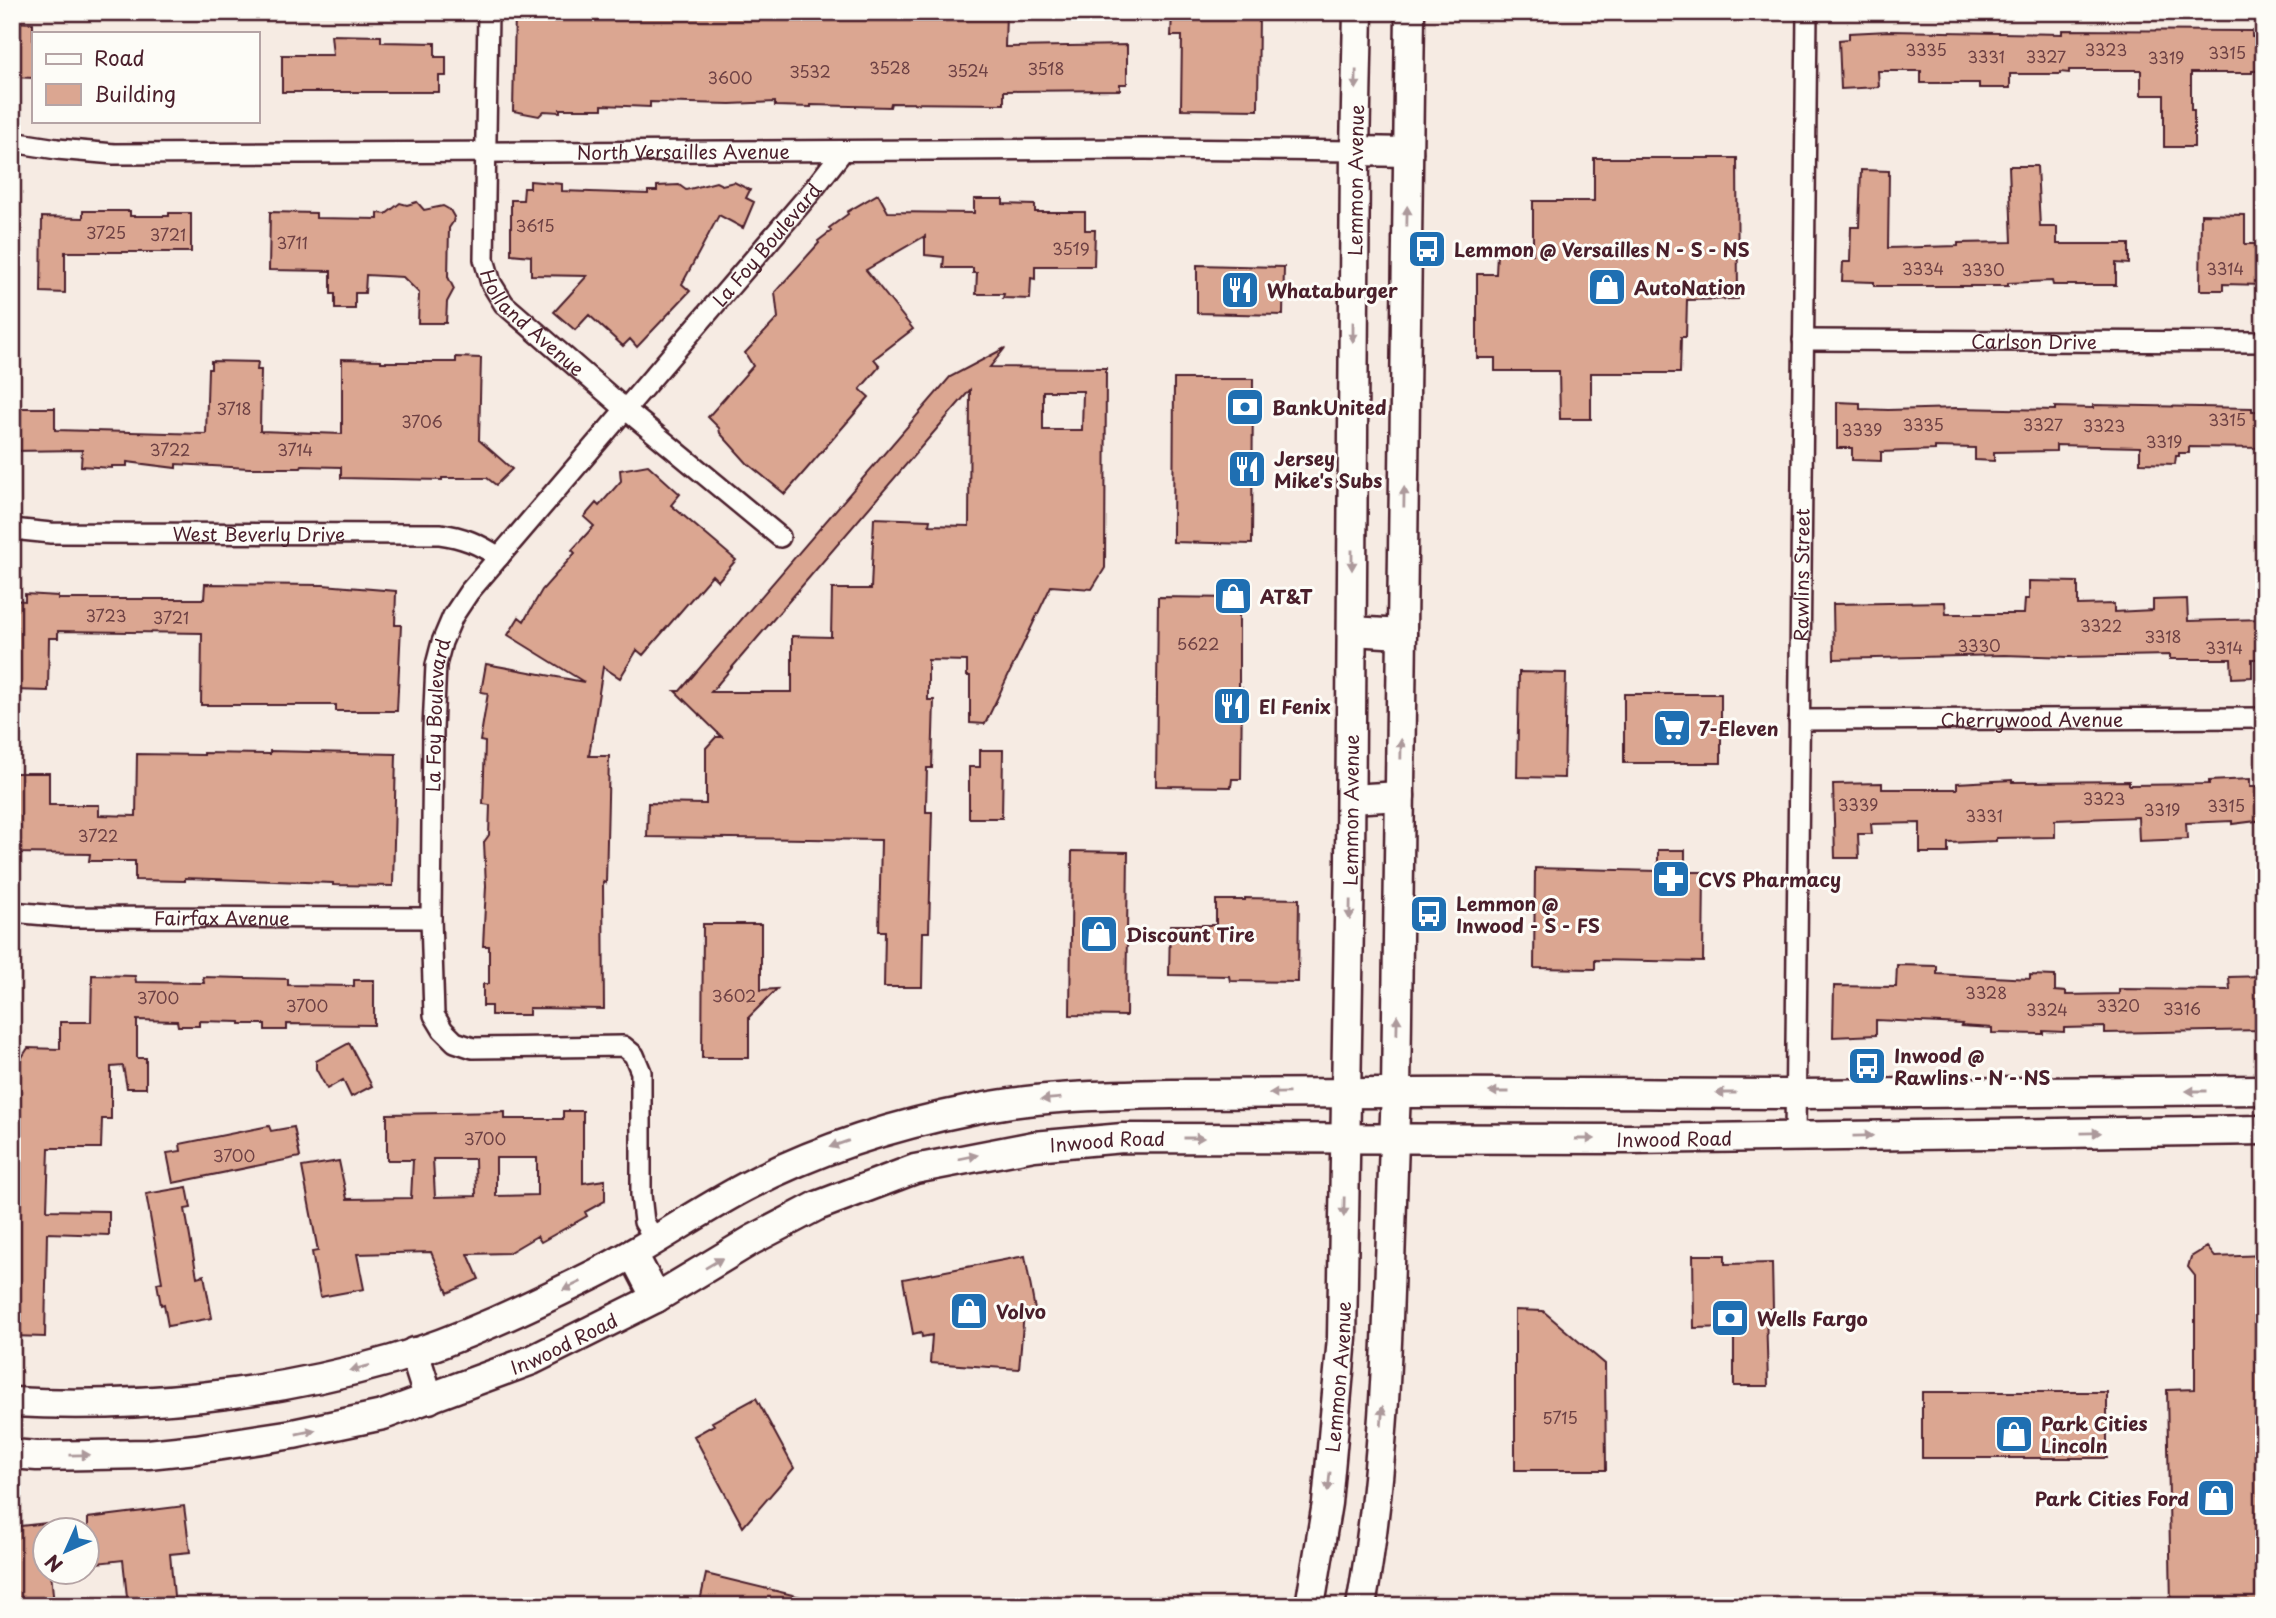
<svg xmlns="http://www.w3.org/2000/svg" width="2276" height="1618" font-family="'Playpen Sans',sans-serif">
<rect width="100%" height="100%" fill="#f6ebe3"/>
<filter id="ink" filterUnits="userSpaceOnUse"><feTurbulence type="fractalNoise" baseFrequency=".0143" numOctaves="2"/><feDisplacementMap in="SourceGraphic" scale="14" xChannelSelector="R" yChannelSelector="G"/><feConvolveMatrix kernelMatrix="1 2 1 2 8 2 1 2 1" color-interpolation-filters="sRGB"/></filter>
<g filter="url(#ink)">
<path fill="#dba691" stroke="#4a1f2b" stroke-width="2" fill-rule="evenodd" d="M515 12H1006L1005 47 1127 45V84H1120V90L1004 91V104L891 103 890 107 811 105V107L775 106V102L730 104 650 102V107L602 105V109H560V112L544 111 539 116 513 111Z
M1172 12H1259L1258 110 1181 109 1182 36H1171Z
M12 22 33 23V78L12 77Z
M2062 30 2252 31V37H2264V71H2252V73H2191V110H2194V147H2164V95H2141V70H2069V73L2060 72V74H2010V88H1979V83H1921V71H1878L1879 87 1841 89 1839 40 1849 39V33L1889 31 2062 34Z
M331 35 381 36V42L435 43V57H446V76H439V92H282V55H333Z
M1594 158H1737L1738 299 1687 300 1686 337H1681L1680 373H1591V419H1560L1559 371H1495V358H1477V274H1496L1497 253 1533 254V201H1594Z
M2009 166H2037L2040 227H2057V244H2129V264L2116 263V285H2053L2052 281 2008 283V286H1874V282L1842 281 1843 262H1850L1851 227H1859L1861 170 1889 171 1888 248 1958 246V243L2012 242Z
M530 181 562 184V191L648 194V191H657V186L679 185 686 190 716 182 722 185 734 182 750 190 746 198 754 202 743 228 719 215 682 284 690 291 637 347 630 339 623 346 589 315 575 330 554 312 587 276 531 275V256L511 254V200H523L524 188H530Z
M878 194 888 212 974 213V199H1003V204L1035 205V212H1085V230H1095L1094 266H1035V279L1031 278 1030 299 1003 298 1004 294H976L977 273H973V268H943L944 257 925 255V236L866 270 913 329 874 359 880 366 860 389 869 397 785 494 747 463 720 433 719 428 708 417 753 366 745 353 778 318 775 292 819 243 818 241 831 231 829 228 848 214 847 212Z
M417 202 424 210 443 206 450 210 454 217 453 222 449 228 448 277 454 289 447 302 446 323H418L419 293 403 277 366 275 365 293H355V309H335V294H331V271L269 270 270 212 316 213V218L378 219V213L386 214 400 203 407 205Z
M83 211H130V216H169V213H191V252H65V293L41 292 42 217 83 218Z
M2201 214 2245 215V244H2264V285L2223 284V290H2200Z
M1197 265 1284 267 1283 315 1197 313Z
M1005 348 990 367 1106 368 1105 568 1092 589 1051 586 985 724 970 723V676H967V661L928 660V700H934L932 768H927L926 807V812H932L929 932H923L922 987H884L885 931H879L881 840 647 837 648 803 706 804V748L716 737H722L675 691H680L950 377ZM970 390 969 526 929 525 930 520 874 518 871 589H832L831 637 792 636V692H711ZM1043 391H1083L1082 430H1043Z
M456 357 481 358 479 440 512 469 496 485 487 478H442V480L341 478V467L302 466 301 468H249L176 464V468L127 462V466H112V468L81 466 82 450 12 451V408H55V430L206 434 208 369H211V361L258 362 257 370H261L260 431 342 434V359L381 360V362H456Z
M1174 379H1253L1252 544 1173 542Z
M1837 402 1860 403V409L1888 410 1957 408 2055 410V407L2093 408V405L2252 408V411H2264V448L2189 447V453H2179V456H2176L2175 464 2140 463V447L2056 445V451L1994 452V461L1975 460V448L1935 447V450L1881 452V461L1852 460V448H1837Z
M648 465 680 494 671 505 736 560 718 581 712 575 643 655 637 650 620 678 603 667 589 756H609L606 883 603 882 604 1009 529 1008V1015H491V1006H483V984H489V946H483L486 886 484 842 489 835 490 805 483 804 485 742 480 741 488 693 481 692 486 664 584 682 508 635 519 617 524 621 542 590 575 553 572 550 594 526 584 517 596 503 599 506 621 481 620 470Z
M2029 581 2078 582V605L2114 604V612L2153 610V600L2187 599 2188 621 2264 619V659H2252V677L2232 678 2231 659H2170V655L2069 657 2004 655 1834 659 1833 604 1945 602 1946 614H2024L2025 599H2029Z
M205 584 323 585 396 591 395 625H401L397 711H336V705H201L202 633 58 631V638H49L48 691 12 690V600L25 601V594L58 596V599H204Z
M1158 597 1239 598V688H1242L1241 779H1232L1231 787 1156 786Z
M1519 672 1566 673 1564 778 1517 777Z
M1624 694H1721V763H1624Z
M980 750H1003L1002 818H969V767H980Z
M270 751 396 754 393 886 333 885V883L185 878V881L135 880V861H89L90 854 12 853V773H49V805H99V815L136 816 137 754 204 755V753L270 754Z
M2250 779V787H2264V820L2232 824V821L2186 823 2187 839 2139 841 2138 817 2055 820V837L1996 838V841L1948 843V853H1920V823L1871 824 1872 834H1858L1859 858H1835L1833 784 1882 783V789H1957V783L2012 780V782L2129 781V785L2209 784V781Z
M1658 850H1685V872H1704L1703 962 1595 960V969L1534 968 1535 868 1658 871Z
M1072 851 1128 852 1126 1016 1070 1015Z
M1245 898 1299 899 1298 982 1230 981 1229 976 1169 975 1170 925H1216V900H1245Z
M703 924H761V990L777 989 749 1017V1058H702Z
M1897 965 1937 966V974L2030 979V975L2055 976V991L2066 992V995L2119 994V989L2230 990 2229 977 2264 976V1030L2105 1033V1027L2064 1028V1032L2043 1031V1034L1992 1033V1028L1961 1026 1962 1024 1876 1020V1035L1833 1037 1834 986 1896 987Z
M92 975 135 976 136 982 204 983 203 977 288 979V985L354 986V980H374V1025L287 1024V1030H265V1024H240V1022L199 1021V1026H178L177 1021 137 1020V1058H146V1088H127L123 1066 111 1067V1119H102L101 1148H49L47 1210 109 1211V1235L47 1233 45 1337 12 1336 13 1071 28 1048 60 1049V1022H91Z
M349 1043 372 1086 351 1097 343 1080 327 1089 316 1069V1061Z
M563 1111H583V1183L605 1180V1201L585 1212 587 1216 541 1242 537 1236 508 1253 468 1254 479 1279 448 1293 431 1252 357 1254 364 1289 320 1297 312 1252 318 1251 302 1167 339 1161 347 1199 411 1198 413 1160H387V1114L505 1112V1119H563ZM496 1158H537V1195L496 1196ZM433 1159H475L476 1196 435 1197Z
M269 1126 271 1131 294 1127 300 1157 173 1183 167 1153 181 1151 180 1144Z
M187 1187 191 1208 185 1209 197 1277 204 1275 212 1318 168 1326 164 1304 161 1305 157 1283 162 1282 146 1194Z
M2207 1247 2215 1257 2264 1255V1606H2171L2167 1390 2195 1389V1276L2188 1267 2191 1257Z
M1693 1255H1725V1264L1772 1263 1773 1309H1766L1768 1386H1734V1327L1694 1328Z
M1025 1256 1035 1310 1024 1313 1019 1369 930 1363 932 1335 922 1337 921 1332 913 1334 903 1279Z
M1515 1310 1543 1311 1605 1364 1606 1470H1515Z
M1922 1392H2107V1458H1922Z
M756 1398 794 1468 743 1527 694 1436 714 1425 712 1422Z
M184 1506 190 1552 170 1554 175 1606H128L123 1560 88 1564V1518Z
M46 1523V1572H51L54 1606H12V1527Z
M706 1574 805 1598 804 1606H699Z"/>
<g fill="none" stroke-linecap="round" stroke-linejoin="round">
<defs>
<g id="minor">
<path id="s1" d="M488 12 484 259 491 283 504 304 625 409 780 537"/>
<path id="s2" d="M12 142 57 149 114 154 1145 149 1355 151"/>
<path id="s3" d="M1803 340 2264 342"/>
<path id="s4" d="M12 529 51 533 440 534C463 537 479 544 499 557"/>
<path id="s5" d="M1799 720 2264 718"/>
<path id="s6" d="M12 912 68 917 431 918"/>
<path id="s7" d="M1795 1137 1807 12"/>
<path id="s8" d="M656 1241 644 1222 641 1195V1072L634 1055 623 1046 473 1048 455 1042 443 1030 434 1015 431 918 433 729 436 665 442 642 453 616 469 592 812 191 843 151"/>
</g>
<g id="secondary">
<path d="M1355 151 1408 152"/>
<path d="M1352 631 1402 634"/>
<path d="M1351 799 1400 796"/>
<path d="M633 1254 656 1298"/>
<path d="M414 1352 429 1399"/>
<path d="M12 1402C138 1409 270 1395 392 1360 462 1339 529 1307 595 1274 647 1248 694 1214 745 1187 818 1148 894 1125 975 1109 1040 1096 1106 1095 1172 1094 1245 1093 1319 1094 1393 1093 1528 1092 1664 1094 1799 1094 1954 1093 2109 1091 2264 1090"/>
<path id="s9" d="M12 1454 37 1456 148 1454 196 1449 293 1434 383 1415 532 1360 656 1298 752 1240 817 1206 915 1169 1034 1146 1123 1138 1629 1139 2264 1130"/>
<path id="s10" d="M1310 1606 1327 1503 1342 1338 1350 861 1355 151 1358 12"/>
<path d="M1361 1606C1391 1437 1388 1264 1396 1093L1410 12"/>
</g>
</defs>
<use href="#minor" stroke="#4a1f2b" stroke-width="24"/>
<use href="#secondary" stroke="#4a1f2b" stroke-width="33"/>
<use href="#minor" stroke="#fdfcf7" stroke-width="19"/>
<use href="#secondary" stroke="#fdfcf7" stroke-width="28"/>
</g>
<defs><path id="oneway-solid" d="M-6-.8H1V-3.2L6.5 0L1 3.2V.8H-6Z" transform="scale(1.75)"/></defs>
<g fill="#ac999b">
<use href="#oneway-solid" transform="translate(1356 80) rotate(91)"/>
<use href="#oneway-solid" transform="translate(1407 216) rotate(-89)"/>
<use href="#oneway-solid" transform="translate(1353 332) rotate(90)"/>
<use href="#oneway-solid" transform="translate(1404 497) rotate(-89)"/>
<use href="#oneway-solid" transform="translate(1352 560) rotate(90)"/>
<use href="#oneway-solid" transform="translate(1401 749) rotate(-89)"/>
<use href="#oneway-solid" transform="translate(1350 910) rotate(91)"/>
<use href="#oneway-solid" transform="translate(1397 1025) rotate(-89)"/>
<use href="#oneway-solid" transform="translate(2196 1091) rotate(180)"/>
<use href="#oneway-solid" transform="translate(1499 1092) rotate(-180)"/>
<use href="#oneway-solid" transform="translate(1279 1093) rotate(179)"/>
<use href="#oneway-solid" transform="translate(1726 1093) rotate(-180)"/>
<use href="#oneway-solid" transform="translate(1051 1099) rotate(175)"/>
<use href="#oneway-solid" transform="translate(2091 1133) rotate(-1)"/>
<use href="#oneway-solid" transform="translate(1863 1136) rotate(-1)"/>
<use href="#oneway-solid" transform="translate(1194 1138)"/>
<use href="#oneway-solid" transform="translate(1585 1139)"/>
<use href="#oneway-solid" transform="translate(839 1144) rotate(161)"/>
<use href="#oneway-solid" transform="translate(968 1157) rotate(-12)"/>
<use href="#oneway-solid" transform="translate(1344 1207) rotate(91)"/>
<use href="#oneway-solid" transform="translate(714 1263) rotate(-31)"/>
<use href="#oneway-solid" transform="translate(572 1286) rotate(154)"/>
<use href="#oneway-solid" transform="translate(360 1368) rotate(165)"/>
<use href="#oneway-solid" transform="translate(1382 1416) rotate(-86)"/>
<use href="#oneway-solid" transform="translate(306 1432) rotate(-12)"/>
<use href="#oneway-solid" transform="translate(80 1455) rotate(-1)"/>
<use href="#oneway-solid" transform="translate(1329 1482) rotate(96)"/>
</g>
</g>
<defs>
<symbol id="bus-square" viewBox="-11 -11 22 22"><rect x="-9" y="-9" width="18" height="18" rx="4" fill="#1f6fb2" stroke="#fdfcf7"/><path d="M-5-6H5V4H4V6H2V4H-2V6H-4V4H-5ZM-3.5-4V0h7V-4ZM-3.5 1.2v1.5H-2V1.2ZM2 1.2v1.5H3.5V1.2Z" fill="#fff"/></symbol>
<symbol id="shop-square" viewBox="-11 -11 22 22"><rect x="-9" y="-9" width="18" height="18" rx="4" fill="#1f6fb2" stroke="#fdfcf7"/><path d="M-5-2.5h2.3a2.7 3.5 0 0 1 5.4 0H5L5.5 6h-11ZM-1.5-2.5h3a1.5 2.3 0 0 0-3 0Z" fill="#fff"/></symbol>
<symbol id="restaurant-square" viewBox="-11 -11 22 22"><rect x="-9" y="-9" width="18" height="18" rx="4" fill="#1f6fb2" stroke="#fdfcf7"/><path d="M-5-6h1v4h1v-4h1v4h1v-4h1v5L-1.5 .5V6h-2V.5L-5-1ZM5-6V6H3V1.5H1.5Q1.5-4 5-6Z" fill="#fff"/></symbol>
<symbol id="bank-square" viewBox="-11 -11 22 22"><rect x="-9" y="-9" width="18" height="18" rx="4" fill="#1f6fb2" stroke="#fdfcf7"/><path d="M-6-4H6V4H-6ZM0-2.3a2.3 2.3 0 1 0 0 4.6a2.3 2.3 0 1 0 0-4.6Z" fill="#fff"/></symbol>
<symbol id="supermarket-square" viewBox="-11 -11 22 22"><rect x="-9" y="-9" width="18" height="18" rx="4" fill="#1f6fb2" stroke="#fdfcf7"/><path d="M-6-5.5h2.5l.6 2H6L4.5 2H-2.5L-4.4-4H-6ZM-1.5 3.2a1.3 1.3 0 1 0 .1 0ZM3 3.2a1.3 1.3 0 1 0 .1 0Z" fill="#fff"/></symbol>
<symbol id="pharmacy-square" viewBox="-11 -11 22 22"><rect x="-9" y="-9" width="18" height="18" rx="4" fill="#1f6fb2" stroke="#fdfcf7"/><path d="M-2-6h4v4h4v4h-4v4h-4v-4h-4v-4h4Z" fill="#fff"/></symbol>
</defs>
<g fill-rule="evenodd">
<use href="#bus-square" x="1405" y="227" width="44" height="44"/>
<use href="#shop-square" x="1585" y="265" width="44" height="44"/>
<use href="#restaurant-square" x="1218" y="268" width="44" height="44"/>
<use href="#bank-square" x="1223" y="385" width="44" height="44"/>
<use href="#restaurant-square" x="1225" y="447" width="44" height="44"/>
<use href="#shop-square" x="1211" y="574" width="44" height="44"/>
<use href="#restaurant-square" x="1210" y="684" width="44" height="44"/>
<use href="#supermarket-square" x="1650" y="706" width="44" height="44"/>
<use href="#pharmacy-square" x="1649" y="857" width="44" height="44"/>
<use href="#bus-square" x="1407" y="892" width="44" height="44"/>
<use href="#shop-square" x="1077" y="912" width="44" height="44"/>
<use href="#bus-square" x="1845" y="1044" width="44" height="44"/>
<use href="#shop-square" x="947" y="1289" width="44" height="44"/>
<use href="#bank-square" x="1708" y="1296" width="44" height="44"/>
<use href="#shop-square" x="1992" y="1412" width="44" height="44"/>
<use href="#shop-square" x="2194" y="1476" width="44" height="44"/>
</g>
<g text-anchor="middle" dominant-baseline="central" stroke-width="6" stroke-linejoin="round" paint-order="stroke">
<g font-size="16" fill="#6e4144">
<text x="1926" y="49">3335</text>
<text x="2106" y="49">3323</text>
<text x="2227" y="52">3315</text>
<text x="1986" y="56">3331</text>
<text x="2046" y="56">3327</text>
<text x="2166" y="57">3319</text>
<text x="890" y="67">3528</text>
<text x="1046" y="68">3518</text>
<text x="968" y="70">3524</text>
<text x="810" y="71">3532</text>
<text x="730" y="77">3600</text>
<text x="535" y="225">3615</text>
<text x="106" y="232">3725</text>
<text x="168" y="234">3721</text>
<text x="292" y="242">3711</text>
<text x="1071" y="248">3519</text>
<text x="1923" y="268">3334</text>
<text x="2225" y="268">3314</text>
<text x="1983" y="269">3330</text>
<text x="234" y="408">3718</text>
<text x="2227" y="419">3315</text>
<text x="422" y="421">3706</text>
<text x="1923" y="424">3335</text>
<text x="2043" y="424">3327</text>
<text x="2104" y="425">3323</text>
<text x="1862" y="429">3339</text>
<text x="2164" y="441">3319</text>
<text x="170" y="449">3722</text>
<text x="295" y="449">3714</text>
<text x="106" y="615">3723</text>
<text x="171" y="617">3721</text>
<text x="2101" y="625">3322</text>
<text x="2163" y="636">3318</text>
<text x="1198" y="643">5622</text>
<text x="1979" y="645">3330</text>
<text x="2224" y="647">3314</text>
<text x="2104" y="798">3323</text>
<text x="1858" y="804">3339</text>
<text x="2226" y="805">3315</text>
<text x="2162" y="809">3319</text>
<text x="1984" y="815">3331</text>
<text x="98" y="835">3722</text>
<text x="1986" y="992">3328</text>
<text x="734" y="995">3602</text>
<text x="158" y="997">3700</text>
<text x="307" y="1005">3700</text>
<text x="2118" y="1005">3320</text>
<text x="2182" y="1008">3316</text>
<text x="2047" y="1009">3324</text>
<text x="485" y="1138">3700</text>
<text x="234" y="1155">3700</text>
<text x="1560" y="1417">5715</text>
</g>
<g font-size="19" fill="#4a1f2b" stroke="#fdfcf7">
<text stroke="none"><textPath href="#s2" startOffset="672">North Versailles Avenue</textPath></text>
<text stroke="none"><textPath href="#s10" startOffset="1428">Lemmon Avenue</textPath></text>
<text stroke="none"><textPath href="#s8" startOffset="1297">La Foy Boulevard</textPath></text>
<text stroke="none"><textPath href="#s1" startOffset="329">Holland Avenue</textPath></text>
<text stroke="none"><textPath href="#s3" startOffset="231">Carlson Drive</textPath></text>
<text stroke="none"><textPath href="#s4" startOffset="247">West Beverly Drive</textPath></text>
<text stroke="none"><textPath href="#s7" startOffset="562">Rawlins Street</textPath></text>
<text stroke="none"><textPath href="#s8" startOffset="709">La Foy Boulevard</textPath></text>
<text stroke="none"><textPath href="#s5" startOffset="233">Cherrywood Avenue</textPath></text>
<text stroke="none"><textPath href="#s10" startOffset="798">Lemmon Avenue</textPath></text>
<text stroke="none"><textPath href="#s6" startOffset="210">Fairfax Avenue</textPath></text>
<text stroke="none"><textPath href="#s9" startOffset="1724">Inwood Road</textPath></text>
<text stroke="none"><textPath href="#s9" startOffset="1157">Inwood Road</textPath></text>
<text stroke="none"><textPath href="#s9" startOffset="569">Inwood Road</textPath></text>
<text stroke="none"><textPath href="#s10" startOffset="231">Lemmon Avenue</textPath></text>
</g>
<g font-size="19" font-weight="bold" fill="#4a1f2b" stroke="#fdfcf7" text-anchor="start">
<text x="1454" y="249">Lemmon @ Versailles N - S - NS</text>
<text x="1634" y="287">AutoNation</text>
<text x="1267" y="290">Whataburger</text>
<text x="1272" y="407">BankUnited</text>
<text x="1274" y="458">Jersey<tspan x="1274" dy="22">Mike's Subs</tspan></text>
<text x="1260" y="596">AT&amp;T</text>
<text x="1259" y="706">El Fenix</text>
<text x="1699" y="728">7-Eleven</text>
<text x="1698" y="879">CVS Pharmacy</text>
<text x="1456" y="903">Lemmon @<tspan x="1456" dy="22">Inwood - S - FS</tspan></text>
<text x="1126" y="934">Discount Tire</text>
<text x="1894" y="1055">Inwood @<tspan x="1894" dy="22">Rawlins - N - NS</tspan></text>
<text x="996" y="1311">Volvo</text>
<text x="1757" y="1318">Wells Fargo</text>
<text x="2041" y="1423">Park Cities<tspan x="2041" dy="22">Lincoln</tspan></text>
<text x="2189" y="1498" text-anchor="end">Park Cities Ford</text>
</g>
</g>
<rect width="2276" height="1618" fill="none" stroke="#fdfcf7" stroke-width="42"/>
<rect x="21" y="21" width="2234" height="1576" fill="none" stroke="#4a1f2b" stroke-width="2.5" filter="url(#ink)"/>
<rect x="32" y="32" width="228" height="91" fill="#fdfcf7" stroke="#b5a4a5" stroke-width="2"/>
<rect x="46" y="54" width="35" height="10" fill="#fdfcf7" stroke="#b5a4a5" stroke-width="2"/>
<text x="94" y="66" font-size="21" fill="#4a1f2b">Road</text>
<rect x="46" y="84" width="35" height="21" fill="#dba691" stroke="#b5a4a5" stroke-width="2"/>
<text x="94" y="102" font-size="21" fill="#4a1f2b">Building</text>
<g transform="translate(66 1551) rotate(225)"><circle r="33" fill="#fdfcf7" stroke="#b5a4a5" stroke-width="2"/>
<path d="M0-5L12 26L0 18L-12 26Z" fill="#1f6fb2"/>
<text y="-10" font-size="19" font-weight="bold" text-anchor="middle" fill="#4a1f2b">N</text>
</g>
</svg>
